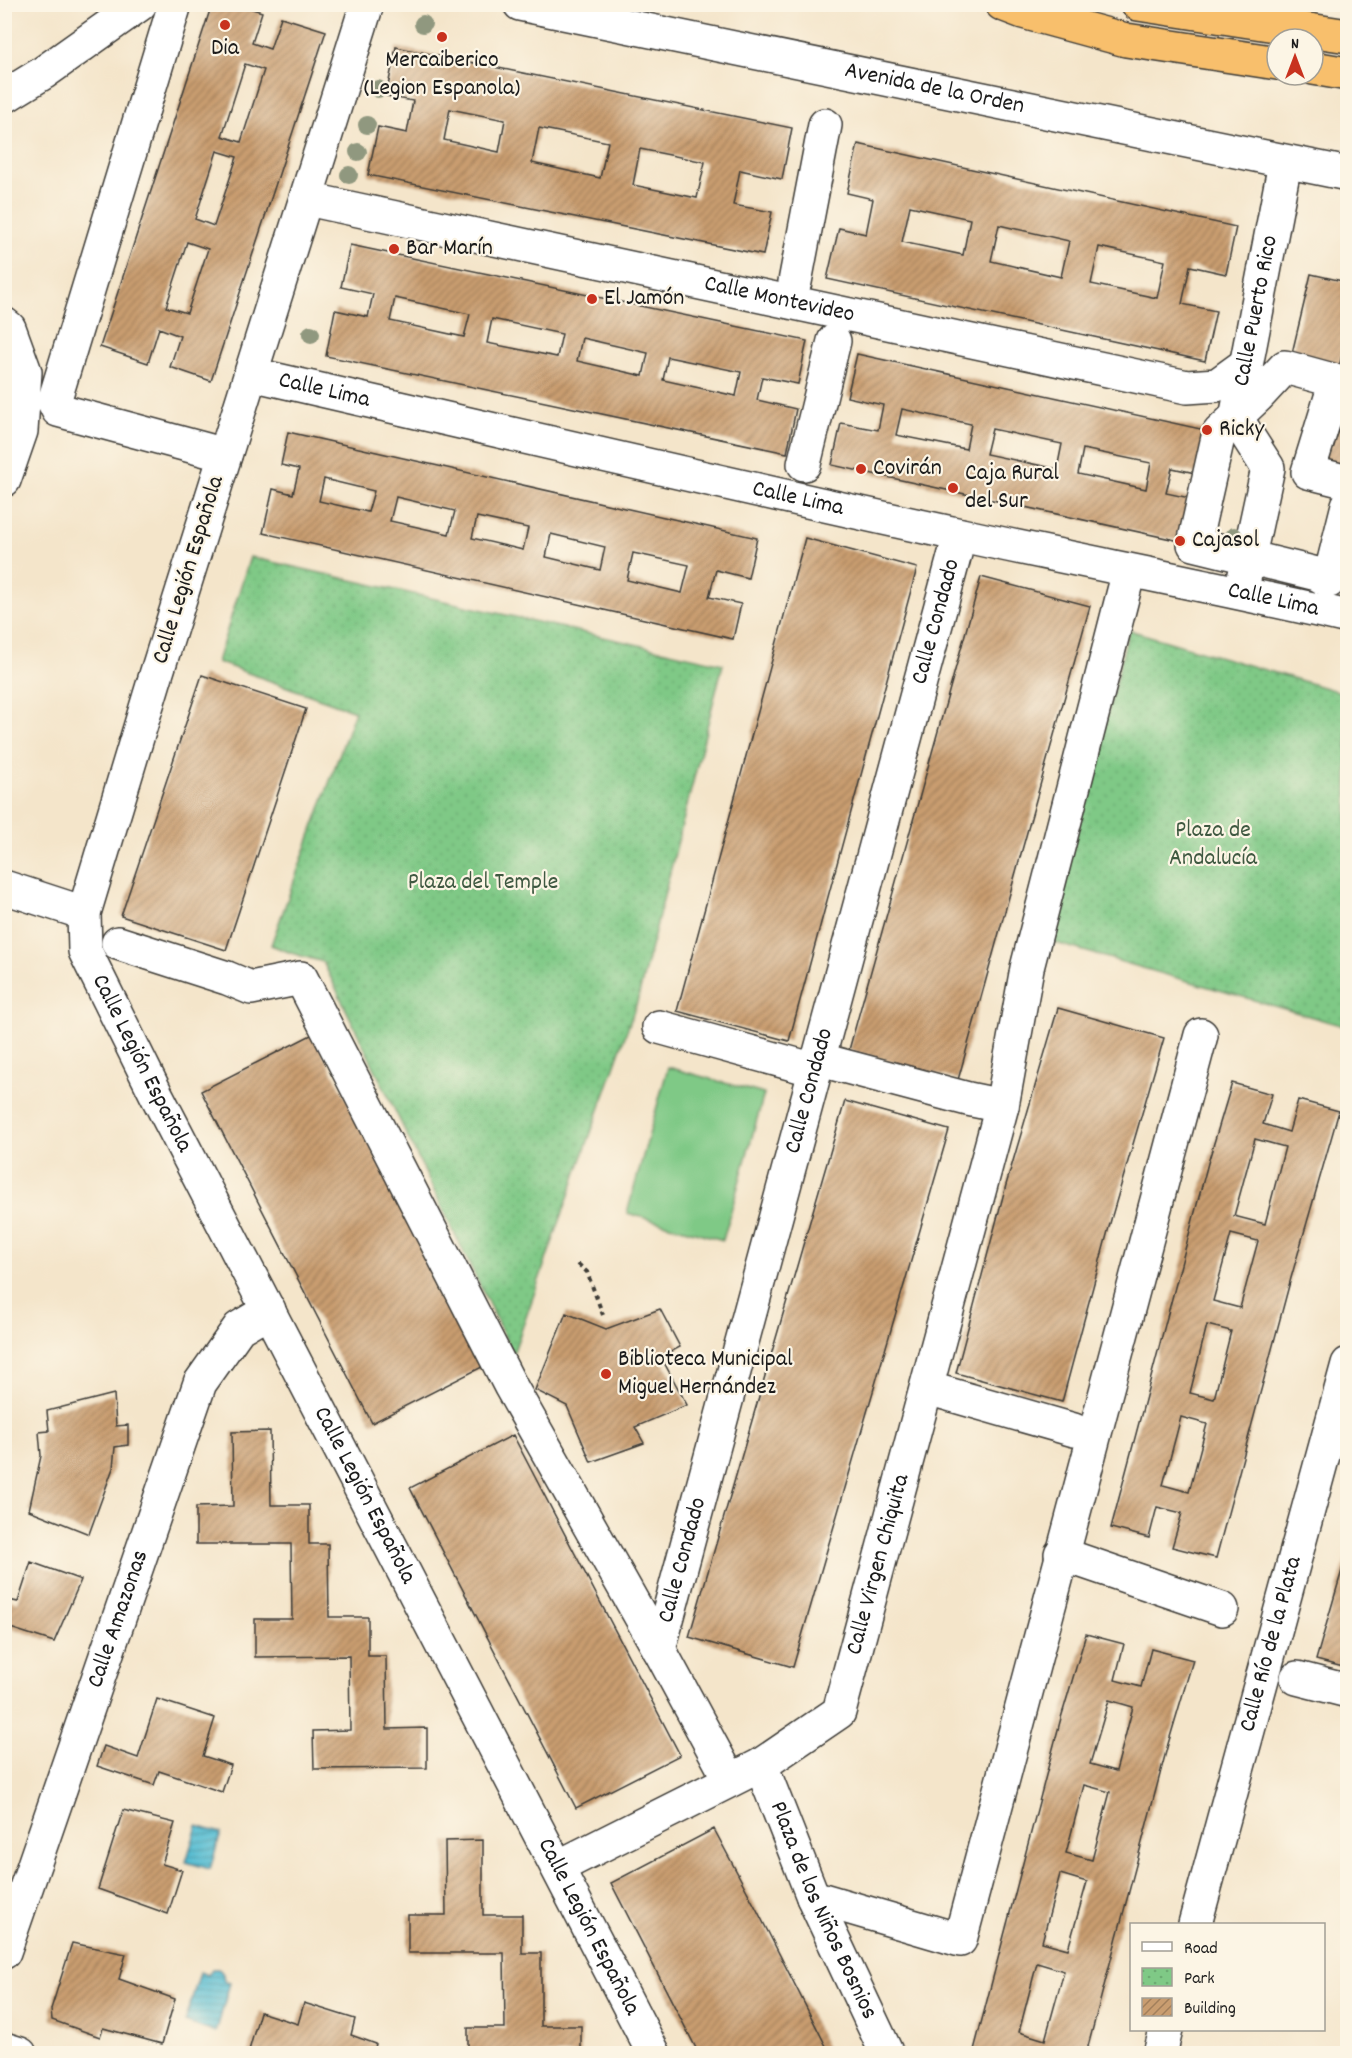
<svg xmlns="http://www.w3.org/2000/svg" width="1352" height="2058" font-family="Dekko,sans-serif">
<defs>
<pattern id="park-dots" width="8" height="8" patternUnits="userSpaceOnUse" patternTransform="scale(1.5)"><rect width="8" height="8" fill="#7fc986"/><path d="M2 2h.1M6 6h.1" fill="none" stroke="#6dac73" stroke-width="1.8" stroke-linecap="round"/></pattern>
<pattern id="water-rules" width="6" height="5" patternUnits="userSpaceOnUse" patternTransform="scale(1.5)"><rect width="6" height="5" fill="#55bdd3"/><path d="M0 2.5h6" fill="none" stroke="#4699aa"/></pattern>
<pattern id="building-hatch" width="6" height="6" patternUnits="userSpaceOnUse" patternTransform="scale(1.5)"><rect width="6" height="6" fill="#c99d70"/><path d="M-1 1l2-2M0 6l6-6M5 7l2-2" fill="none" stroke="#a27f5b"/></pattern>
</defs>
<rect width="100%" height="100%" fill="#fcf5e5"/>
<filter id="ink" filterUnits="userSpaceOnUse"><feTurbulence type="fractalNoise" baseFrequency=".0167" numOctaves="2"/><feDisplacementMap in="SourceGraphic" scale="12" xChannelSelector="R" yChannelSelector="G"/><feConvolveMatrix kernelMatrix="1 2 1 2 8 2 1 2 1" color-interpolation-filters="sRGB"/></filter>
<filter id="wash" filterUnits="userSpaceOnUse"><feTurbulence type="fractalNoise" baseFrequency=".008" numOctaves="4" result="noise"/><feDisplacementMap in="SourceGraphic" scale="24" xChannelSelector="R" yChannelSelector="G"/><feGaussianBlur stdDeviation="1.35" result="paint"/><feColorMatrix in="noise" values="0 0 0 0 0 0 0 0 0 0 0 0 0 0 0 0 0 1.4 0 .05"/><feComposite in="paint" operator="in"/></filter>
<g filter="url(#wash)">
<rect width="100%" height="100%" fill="#f4e5ca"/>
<path fill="url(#park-dots)" stroke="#4e7251" stroke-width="1.5" d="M250 557 723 664 637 1002 513 1354 323 962 291 953 271 945 355 711 217 662Z
M1129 630 1347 694V1027L1049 941Z"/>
<path fill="#7fc986" stroke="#4e7251" stroke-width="1.5" d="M668 1067 764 1094 723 1240 627 1213Z"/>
<path fill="url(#water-rules)" stroke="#386c78" stroke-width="1.5" d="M197 1826 221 1833 210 1869 186 1862Z
M212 1969H219L223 1974 224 1981 230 1983 216 2033 185 2022 200 1972 208 1975Z"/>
<g id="blocks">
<path fill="url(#building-hatch)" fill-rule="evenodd" d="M212 4H237L262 12 252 43 270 49 281 17 326 31 211 381 170 367 180 336 159 328 148 363 100 347ZM245 64 264 70 241 142 222 136ZM217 151 237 157 214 226 195 219ZM187 242 208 249 187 313 166 307Z
M396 47 792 128 782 179 740 170 733 205 772 212 763 255 368 175 378 127 407 133 413 101 386 96ZM450 109 505 120 499 152 444 140ZM539 128 608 142 600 178 532 163ZM640 149 705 162 697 198 633 185Z
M858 144 1236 227 1226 274 1190 266 1182 304 1216 311 1205 361 827 279 839 228 866 234 873 199 847 193ZM910 206 970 219 963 255 902 242ZM999 225 1069 241 1061 277 991 261ZM1099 247 1165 261 1157 298 1091 284Z
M350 245 807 341 798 384 762 377 757 400 796 409 787 453 326 356 335 310 368 317 373 294 341 287ZM395 298 470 314 464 337 390 321ZM492 319 562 334 557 357 487 343ZM582 338 648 353 643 376 577 361ZM668 357 741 372 736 396 663 380Z
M1311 274 1347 282V352L1343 350 1336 381 1288 370Z
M857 354 1219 433 1209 476 1172 468 1166 493 1204 501 1194 544 832 465 841 423 878 430 883 405 847 397ZM902 409 971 424 966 449 896 435ZM992 429 1062 444 1057 469 986 454ZM1083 449 1151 463 1146 489 1078 474Z
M1347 386V482L1308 472Z
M288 432 757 538 748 578 716 570 709 597 741 604 733 639 263 533 273 489 293 494 299 469 281 465ZM324 479 374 491 368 512 319 501ZM396 497 455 511 449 534 390 521ZM477 517 528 528 523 550 472 538ZM551 534 605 547 600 570 546 557ZM633 553 689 565 682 593 627 580Z
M805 538 917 568 789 1041 677 1011Z
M981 577 1090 606 958 1080 849 1050Z
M202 675 306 709 226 950 121 916Z
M1058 1008 1164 1038 1112 1216 1062 1402 956 1373 1006 1185Z
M313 1034 484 1366 372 1423 201 1091Z
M1232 1083 1272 1094 1263 1124 1289 1132 1298 1100 1339 1111 1291 1278 1216 1558 1172 1547 1182 1513 1157 1507 1149 1538 1111 1528 1208 1163ZM1255 1139 1285 1147 1265 1224 1234 1216ZM1231 1234 1258 1241 1240 1308 1213 1301ZM1207 1325 1231 1331 1214 1399 1190 1393ZM1181 1417 1207 1424 1189 1492 1163 1485Z
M845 1101 949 1130 793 1667 689 1637Z
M660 1309 680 1347 661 1357 687 1405 635 1427 644 1443 591 1462 567 1406 535 1390 566 1313 606 1329Z
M114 1394 116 1426 128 1425V1445L115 1447 113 1468 89 1534 29 1510 41 1456 39 1432 49 1431 47 1411Z
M270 1431 271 1505H309V1544H328L329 1617H368V1656H386L387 1729 427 1728V1768L314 1769 313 1731 350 1730 349 1656 255 1657V1619H292L291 1544H196V1507L233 1506 232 1432Z
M513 1435 680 1755 576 1808 410 1488Z
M1347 1553V1668L1316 1660Z
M31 1562 81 1580 54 1642 4 1626V1599L18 1602Z
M1086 1634 1124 1644 1115 1680 1141 1687 1151 1649 1193 1660 1168 1744 1086 2054H973L1061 1718ZM1109 1700 1133 1707 1116 1771 1090 1764ZM1084 1785 1110 1792 1092 1860 1066 1853ZM1060 1874 1087 1882 1068 1949 1042 1942ZM1037 1963 1064 1971 1045 2040 1019 2032Z
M157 1699 215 1718 203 1756 231 1765 222 1792 159 1771 154 1785 97 1766 104 1746 138 1758Z
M123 1810 175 1823 162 1864 182 1870 168 1914 98 1889Z
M714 1829 757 1910 830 2054H699L611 1883Z
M483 1840V1915H522V1953H541V2026H581V2054H468V2028H505L504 1953H408V1915H446L445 1841Z
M72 1943 126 1954 119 1979 175 1999 162 2044 103 2028 100 2037 52 2020 51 2009Z
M304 2003 355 2019 351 2035 376 2044 373 2054H248L260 2012 298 2024Z"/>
</g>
</g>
<g filter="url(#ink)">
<use href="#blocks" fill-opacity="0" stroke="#3c3a36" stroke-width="1.5"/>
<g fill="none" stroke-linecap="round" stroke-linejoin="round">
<defs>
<g id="minor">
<path d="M175 4 54 402 58 410 225 455"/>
<path id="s1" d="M367 4 156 675 84 913 85 951 156 1094 654 2054"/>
<path id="s2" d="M520 4 1348 174"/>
<path d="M4 97 43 73 140 4"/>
<path id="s3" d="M307 199 1187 387 1217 385 1246 364"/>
<path d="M795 282 825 125"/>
<path d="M4 324 9 328 25 372 21 431 4 480"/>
<path id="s4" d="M251 374C488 428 724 484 961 535 1090 563 1219 587 1348 617"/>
<path d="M804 464 834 341"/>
<path d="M1348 482 1308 472 1336 381 1285 367 1258 396 1219 433 1194 544 1317 574 1329 581 1348 505"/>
<path id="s5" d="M1244 579 1268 468 1236 418 1285 163"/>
<path d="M4 887 84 913"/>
<path d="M118 943 227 978 251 988 301 978 511 1387 659 1649 730 1780"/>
<path d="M659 1027 815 1070"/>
<path d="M817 1059 968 1099 1002 1106"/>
<path d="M941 1392 1074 1430"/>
<path d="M1061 1554 1222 1609"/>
<path id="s6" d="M659 1649 960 535"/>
<path d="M1297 1678 1348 1691"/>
<path id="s7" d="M761 1765 813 1897 887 2054"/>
<path id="s8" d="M558 1867 761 1765 839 1712 1002 1106 1027 968 1129 571"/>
<path d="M813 1897 960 1940 1201 1035"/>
<path id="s9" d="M1195 1924 1348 1364"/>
<path id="s10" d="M4 1952 200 1383 239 1328 269 1310"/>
<path d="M4 2049 20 2054"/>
<path d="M1160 2054 1166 2030"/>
</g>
<path id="highway" d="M1002 4 1023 12 1126 40 1277 63
M1138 4 1348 36
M1313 68 1348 74"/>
</defs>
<use href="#minor" stroke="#3c3a36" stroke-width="36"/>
<use href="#highway" stroke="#3c3a36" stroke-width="36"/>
<path stroke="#3c3a36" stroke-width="4" stroke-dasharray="4.5 4.5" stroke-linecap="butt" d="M578 1264 587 1272 603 1315"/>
<use href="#minor" stroke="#fff" stroke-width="33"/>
<use href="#highway" stroke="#f8bf6c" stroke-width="33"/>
</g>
<g fill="#90987f">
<circle cx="423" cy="24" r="9"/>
<circle cx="378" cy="89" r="9"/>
<circle cx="367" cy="125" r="9"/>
<circle cx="358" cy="152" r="9"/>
<circle cx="349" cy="175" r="9"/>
<circle cx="311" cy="334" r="9"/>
<circle cx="1234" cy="536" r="9"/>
</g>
</g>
<g fill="#c8321e" stroke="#fcf5e5" stroke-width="2">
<circle cx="225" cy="25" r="6"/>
<circle cx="442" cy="37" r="6"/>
<circle cx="394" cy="249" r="6"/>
<circle cx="592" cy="299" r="6"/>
<circle cx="1207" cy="430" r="6"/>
<circle cx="861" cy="469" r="6"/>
<circle cx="953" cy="488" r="6"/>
<circle cx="1180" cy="541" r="6"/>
<circle cx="606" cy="1374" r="6"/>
</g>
<g text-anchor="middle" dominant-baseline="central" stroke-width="4.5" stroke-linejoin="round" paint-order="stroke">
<g font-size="24" fill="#1c1c1c" stroke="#fcf5e5" text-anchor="start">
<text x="225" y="49" text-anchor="middle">Dia</text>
<text x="442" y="61" text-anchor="middle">Mercaiberico<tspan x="442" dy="28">(Legion Espanola)</tspan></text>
<text x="406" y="249">Bar Marín</text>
<text x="604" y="299">El Jamón</text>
<text x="1219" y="430">Ricky</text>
<text x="873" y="469">Covirán</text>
<text x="965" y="474">Caja Rural<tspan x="965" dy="28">del Sur</tspan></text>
<text x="1192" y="541">Cajasol</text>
<text x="618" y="1360">Biblioteca Municipal<tspan x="618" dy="28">Miguel Hernández</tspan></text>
</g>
<g font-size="24" fill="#1c1c1c" stroke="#fcf5e5">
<text stroke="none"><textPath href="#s2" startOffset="423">Avenida de la Orden</textPath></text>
<text stroke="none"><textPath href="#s3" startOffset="483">Calle Montevideo</textPath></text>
<text stroke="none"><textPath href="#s5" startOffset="282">Calle Puerto Rico</textPath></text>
<text stroke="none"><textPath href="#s4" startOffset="75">Calle Lima</textPath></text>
<text stroke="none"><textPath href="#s4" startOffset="561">Calle Lima</textPath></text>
<text transform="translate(189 570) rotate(-73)">Calle Legión Española</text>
<text stroke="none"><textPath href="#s4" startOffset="1047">Calle Lima</textPath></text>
<text stroke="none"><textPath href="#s6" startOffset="1064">Calle Condado</textPath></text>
<text stroke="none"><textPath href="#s1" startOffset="1116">Calle Legión Española</textPath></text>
<text stroke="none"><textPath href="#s6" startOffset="578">Calle Condado</textPath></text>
<text stroke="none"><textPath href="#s1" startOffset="1602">Calle Legión Española</textPath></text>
<text stroke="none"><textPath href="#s6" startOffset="92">Calle Condado</textPath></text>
<text stroke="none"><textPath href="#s8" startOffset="474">Calle Virgen Chiquita</textPath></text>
<text stroke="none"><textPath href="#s10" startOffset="352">Calle Amazonas</textPath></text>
<text stroke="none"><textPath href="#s9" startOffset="290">Calle Río de la Plata</textPath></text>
<text stroke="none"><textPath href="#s7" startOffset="158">Plaza de los Niños Bosnios</textPath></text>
<text stroke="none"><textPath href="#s1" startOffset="2088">Calle Legión Española</textPath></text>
</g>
<g font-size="24" fill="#3f5941" stroke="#fcf5e5">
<text x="1213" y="831">Plaza de<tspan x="1213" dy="28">Andalucía</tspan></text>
<text x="483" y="883">Plaza del Temple</text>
</g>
</g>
<rect width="1352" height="2058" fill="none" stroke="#fcf5e5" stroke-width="24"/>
<rect x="1130" y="1923" width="195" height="108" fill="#fcf5e5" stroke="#a29e95" stroke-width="1.5"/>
<rect x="1142" y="1942" width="30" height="9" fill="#ffffff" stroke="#a29e95" stroke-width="1.5"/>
<text x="1184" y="1953" font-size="18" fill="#1c1c1c">Road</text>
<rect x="1142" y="1968" width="30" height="18" fill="url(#park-dots)" stroke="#a29e95" stroke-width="1.5"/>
<text x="1184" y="1983" font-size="18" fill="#1c1c1c">Park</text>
<rect x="1142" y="1998" width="30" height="18" fill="url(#building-hatch)" stroke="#a29e95" stroke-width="1.5"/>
<text x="1184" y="2013" font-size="18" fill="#1c1c1c">Building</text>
<g transform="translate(1295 57)"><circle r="28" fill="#fcf5e5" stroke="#a29e95" stroke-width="1.5"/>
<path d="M0-4.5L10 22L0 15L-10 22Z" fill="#c8321e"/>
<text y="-9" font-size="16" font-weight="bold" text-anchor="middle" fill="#1c1c1c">N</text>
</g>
</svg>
